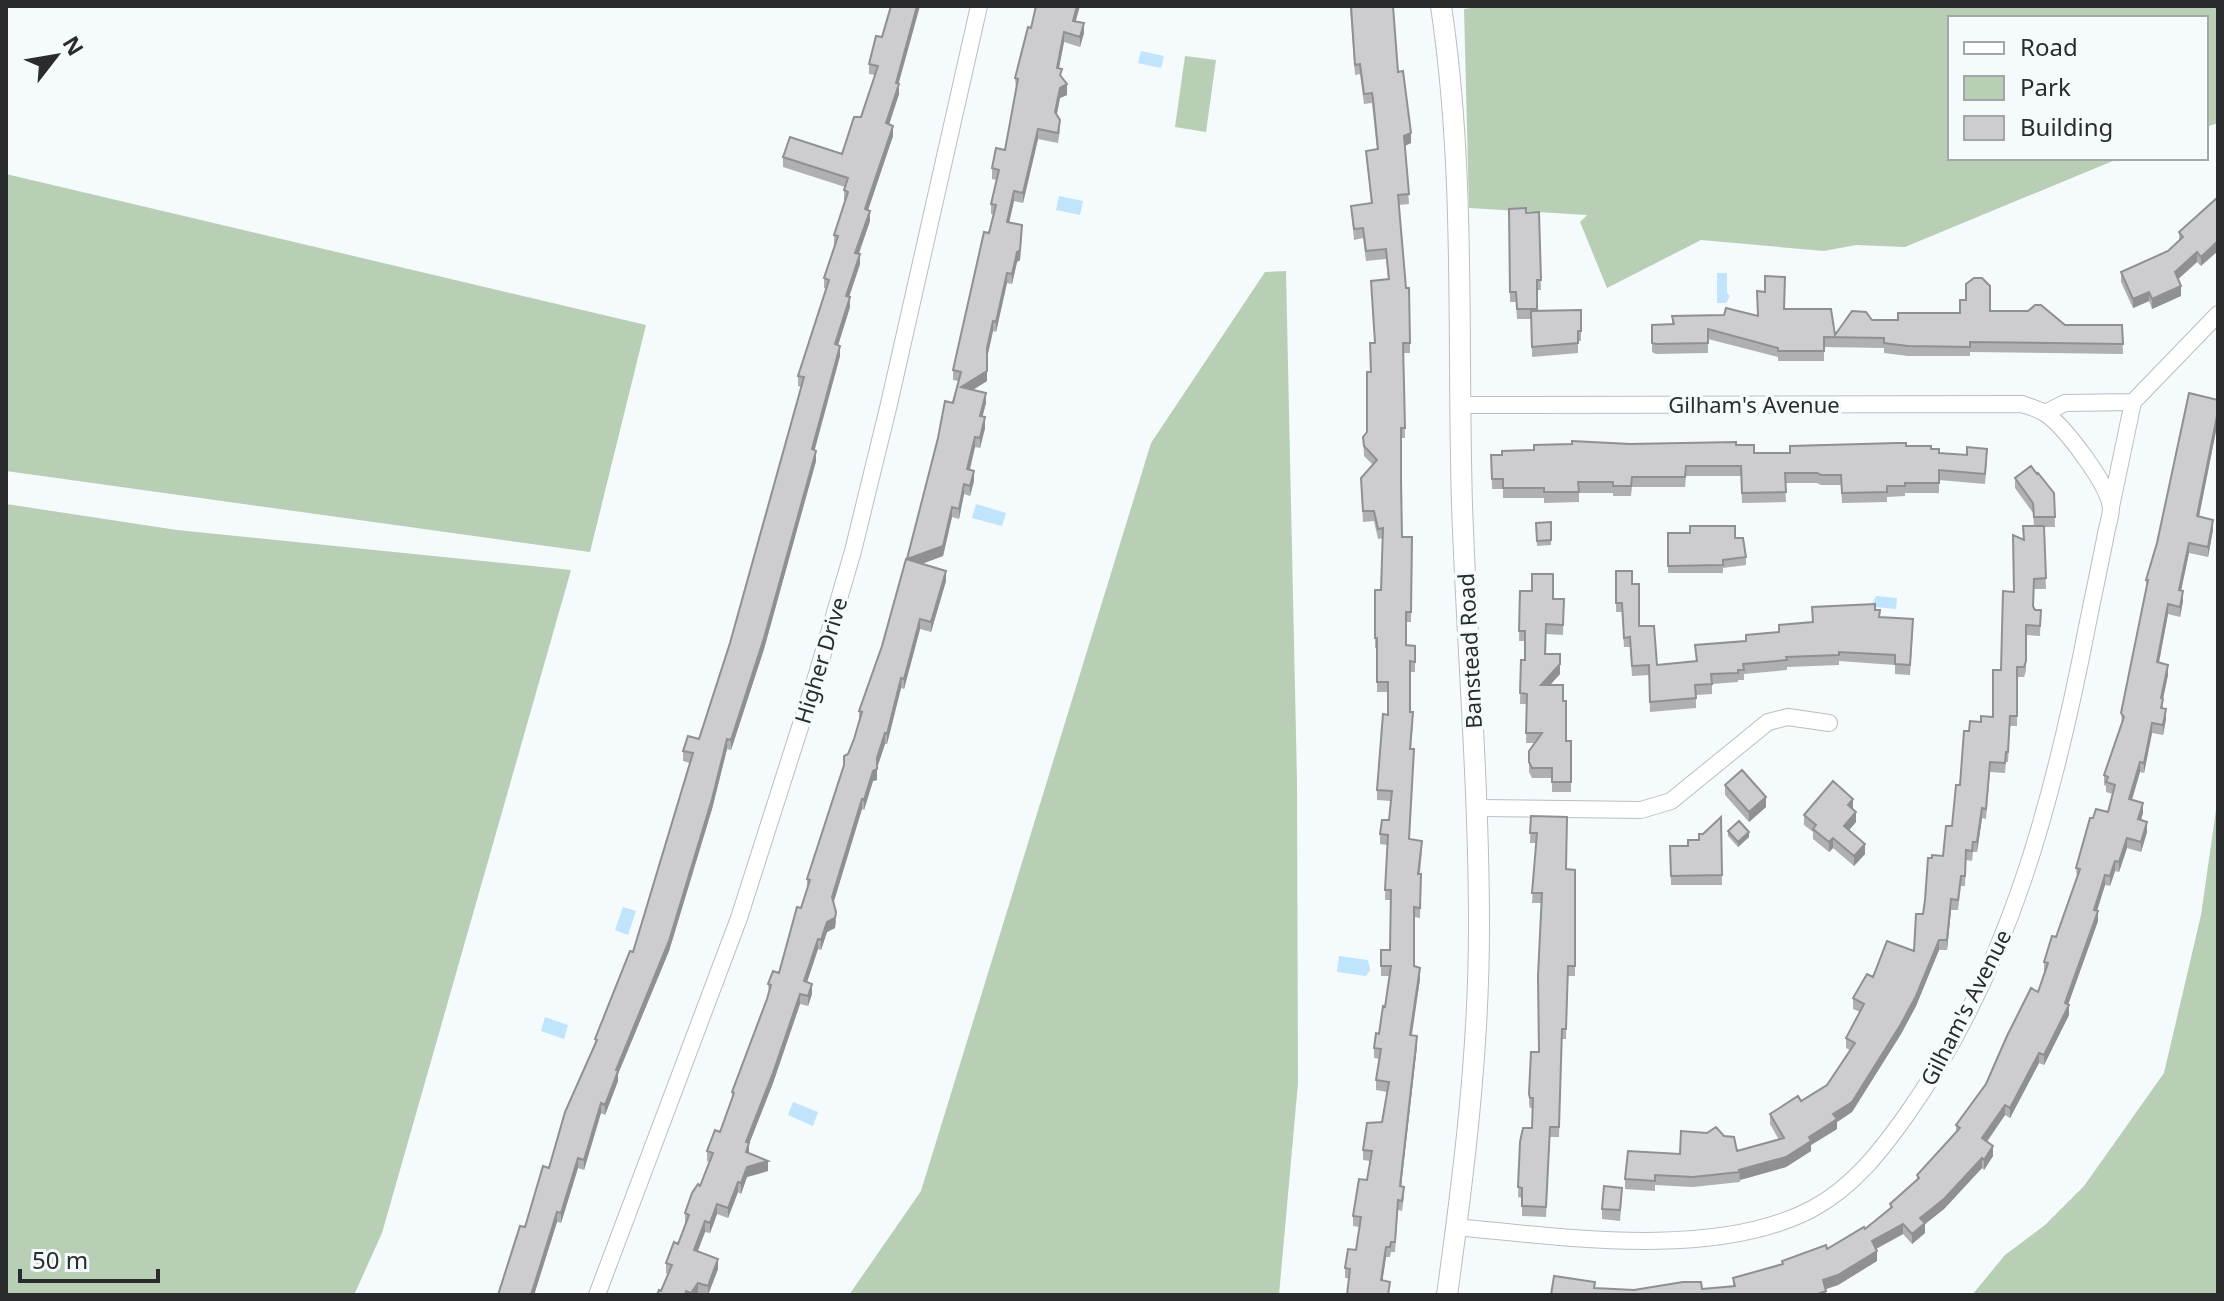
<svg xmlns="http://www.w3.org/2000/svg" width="2224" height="1301" font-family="'Noto Sans',sans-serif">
<rect width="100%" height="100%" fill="#f5fafd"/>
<path fill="#b8cfb5" d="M1486 6H2218V123L2206 127V18H1950V158H2120L1905 247 1856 245 1824 251 1701 240 1607 288 1580 222 1587 215 1469 208 1464 9Z
M1185 56 1216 60 1206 132 1175 127Z
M6 174 646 325 590 552 6 471Z
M1286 271 1297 781 1298 1083 1279 1295H849L921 1191 1151 443 1265 272Z
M6 504 177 530 571 570 382 1233 354 1295H6Z
M2218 796V1295H1972L2005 1255 2045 1225 2084 1186 2164 1073 2201 915Z"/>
<path fill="#bfe4fb" d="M1141 51 1164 56 1161 68 1138 63Z
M1059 196 1083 201 1080 215 1056 210Z
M1717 273H1727V293L1730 296 1726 303H1717Z
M976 504 1006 513 1002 526 972 518Z
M1876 596 1897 598 1896 609 1875 607V604H1872Z
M623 907 636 911 628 935 615 930Z
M1339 956 1368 960 1370 970 1366 976 1337 972Z
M545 1017 568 1025 564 1039 541 1031Z
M793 1102 818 1112 813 1126 788 1115Z"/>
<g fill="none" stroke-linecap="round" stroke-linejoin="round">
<defs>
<path id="minor" d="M2045 413 2065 403 2133 402
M2111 507 2133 402 2218 314
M1476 808 1641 810 1671 801 1768 722 1788 717 1829 723
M1456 1227C1562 1237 1715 1260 1812 1209 1853 1187 1881 1151 1907 1114 2010 969 2055 794 2088 622 2094 594 2099 567 2105 539 2106 530 2111 517 2111 508 2109 485 2065 427 2046 414 2039 409 2030 407 2022 404L1461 405
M597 1295 739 918 817 674 853 551 889 404 979 6"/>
<path id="tertiary" d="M1441 6C1466 172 1457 338 1462 505 1467 645 1479 786 1479 927 1479 1050 1464 1173 1447 1295"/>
</defs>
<use href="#minor" stroke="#babec2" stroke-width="18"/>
<use href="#tertiary" stroke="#babec2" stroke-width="22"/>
<use href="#minor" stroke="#fff" stroke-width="16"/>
<use href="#tertiary" stroke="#fff" stroke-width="20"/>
</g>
<path fill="#b0afb3" d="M1347 6H1393L1398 72 1411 143 1405 146 1409 204 1399 205 1410 343V353H1403L1405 438H1401L1402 537H1412L1411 622H1406V645L1415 646V672H1410V712L1413 722 1411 749 1414 759 1409 839 1422 851 1420 874H1421L1420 918 1414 917V966L1420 979 1412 1035 1417 1046 1401 1186 1404 1197 1402 1211 1398 1210 1395 1252H1391L1390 1257H1386L1382 1281 1345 1278V1268L1356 1250 1360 1227 1353 1226V1216L1367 1180 1370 1161 1363 1160V1150L1382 1122 1387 1092 1376 1090V1080L1380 1059 1374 1058V1048L1379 1034 1385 1007 1389 976H1381V950H1390L1391 900H1385L1387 845 1380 844V834L1389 820 1391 801 1377 800V790L1388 715V692H1377V648H1375V590H1381L1383 538 1378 539 1374 521 1363 522 1361 488 1373 465 1364 456 1363 437 1367 432 1371 372 1374 343 1388 279 1386 259 1366 261 1363 238 1354 240 1351 206 1371 203 1366 151 1377 150 1372 103 1364 104 1360 74 1355 75 1350 8H1347Z
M1076 21 1084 33 1080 47 1064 42 1059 68 1067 95 1060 98 1057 114 1060 130 1058 143 1038 139 1023 203 1014 201 1009 222 1022 235 1020 260 1017 262 1012 284 1007 283 996 332 993 331 987 358V381L973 390 986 403 982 417 985 428 980 448 975 447 970 470 974 481 970 496 964 494 959 519 952 517 943 556 922 564 946 581 931 632 920 629 904 689 901 688 887 744H885L877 768V780L873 781 864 810 862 809 833 903 836 922 835 928 827 932 821 950 818 949 807 982 812 994 808 1006 800 1004 773 1083 749 1144V1153L768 1171 747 1177 741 1194 738 1192 728 1218 717 1214 710 1233 705 1232 698 1251 718 1269 708 1295 698 1293 696 1295H657L661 1291 668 1274 666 1273V1263L678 1244 686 1223H685V1213L700 1186 709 1162 707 1161V1151L720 1132 732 1100V1092L769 994 768 984 779 973 801 908 807 889V879L848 754 854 739 859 721V711L882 646 958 381 953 380V370L993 214H991V204L996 180 992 179V168L1005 150 1016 89 1015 78 1031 28Z
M876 36 898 83 899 94 889 124 893 136 868 210 870 221 859 254 860 264 849 297 850 307 838 345 840 356 814 450 816 461 764 649 731 750 727 749 712 809 669 951 618 1074V1081L605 1115 601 1113 584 1170 578 1168 561 1223 557 1222 534 1295H498L549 1168 595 1045V1039L633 952 690 763 683 761V751L699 739 730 643 801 387 798 386V376L826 289 824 288V278L835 245H834V235L845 201 844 200V190L845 187 783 167V157L842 154 861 117 875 75 869 74V64Z
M2218 197 2201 266 2197 262 2178 279 2181 296 2152 309 2149 301 2133 308 2121 282V272L2168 251 2179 241V232Z
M1509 209 1526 213 1539 212 1541 290H1537V311L1581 310V341H1578V353L1532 357 1531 319H1517L1516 302H1510Z
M1785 309 1835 335 1872 320H1898L1960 313 1990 311 2065 325H2122L2123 354 1970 352V356H1908L1884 353V348L1824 347V361H1778V357L1708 339V353L1656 354 1652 352V325L1672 324V316H1758Z
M2189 393 2218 400V421L2199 517 2213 520V530L2208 557 2189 553 2181 590 2183 591V601L2180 617 2168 614 2159 663 2168 665V675L2163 699V709H2166V719L2163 735 2152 733 2144 773 2140 772 2132 800 2143 803V813L2141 820 2147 822V832L2141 852 2127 848 2119 872 2115 871 2110 886 2105 885 2097 911 2098 921 2068 1005H2069V1015L2044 1065 2039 1063 2010 1118 2005 1115 1987 1142 1993 1146V1156L1984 1170 1982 1168 1944 1209 1925 1224V1233L1912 1244 1903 1234 1876 1249 1877 1261 1838 1285 1826 1289V1295H1551L1554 1276 1595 1282V1288L1634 1290 1683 1282H1701L1702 1289 1733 1286V1278L1782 1264V1261L1826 1245 1827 1249 1864 1227 1865 1229 1890 1208V1204L1917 1180V1175L1956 1133V1125L1986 1084 2007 1036 2031 988 2038 992 2045 972H2044V962L2052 936 2056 937 2077 878 2076 868 2090 818H2093L2096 809 2108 812 2113 794 2106 792V786L2104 785V775L2122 724 2121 713 2146 590V580L2157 543Z
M1630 444 1736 445 1754 453H1790L1906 446 1931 449 1939 453 1987 459 1985 484 1939 480V493H1905V496L1887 497V502L1842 503 1841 485H1821L1817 483H1785L1786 502 1742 503 1741 476H1686L1685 487H1632L1631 496H1613V493H1579V502L1544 503V498H1503V489H1492L1491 455Z
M2015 478 2054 493 2055 527H2044L2046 589H2034L2033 607 2035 610H2041L2040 636 2026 635V671L2024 677H2017V726H2010L2008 762H2006L2005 773 1990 772 1986 819 1982 818 1977 852H1973L1972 861 1966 860 1965 886H1961L1958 910H1951L1947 950H1939L1916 1006 1901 1034 1852 1112 1837 1122V1129L1811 1145V1151L1786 1167 1740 1180V1182L1693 1187 1655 1185V1191L1625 1189V1179L1680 1154 1737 1151 1779 1140 1770 1124V1114L1801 1101 1827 1085 1850 1050 1846 1048V1038L1860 1012 1853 1009V998L1873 977 1914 951 1923 914 1932 858 1943 856 1952 826 1969 731 1981 722 1993 717 2023 540 2034 526 2033 513 2015 488Z
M1551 522V545L1537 546 1536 523Z
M1668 533 1735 538 1746 557V565L1723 568V573H1668Z
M1616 571 1632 584 1639 626 1657 665 1696 661 1695 645 1746 641 1812 622V607L1875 610 1879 617 1913 629 1910 675 1895 674V665L1839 661V665L1787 667V670L1744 674V680H1738V682L1712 684V694L1696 695V708L1650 712 1649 675 1632 676 1630 647H1624L1622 612H1616Z
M1520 591 1553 599H1564L1563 635 1546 634 1545 654H1560V674L1550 685 1563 701 1566 741H1571V792H1552V778H1532L1529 772V751L1535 743H1526L1527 704H1520L1521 660H1525V641H1519Z
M1725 785 1766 807 1749 822 1725 795Z
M1853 809 1856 822 1849 830 1865 854 1854 866 1833 848 1829 852 1813 839V832L1804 825V815Z
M1531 816 1566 869 1575 870V976H1568L1566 1039H1562L1559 1137H1550L1546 1217 1522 1216V1198L1518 1197 1520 1142 1532 1128 1533 1108H1530L1529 1104 1531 1052H1539L1542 903H1532L1536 843H1530Z
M1721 817 1722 885H1671L1670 846H1688L1699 840Z
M1728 831 1749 837 1738 847 1728 836Z
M1622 1198 1620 1221 1602 1219V1209Z"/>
<path fill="#908f92" d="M917 6H920L896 93V83Z
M1077 6H1080L1073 31V21Z
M1084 23V33L1080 47V37Z
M1064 32V42L1057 78V68Z
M899 84V94L886 134V123Z
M1067 84V95L1060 98 1055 122V112L1060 88Z
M893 126V136L865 219V209Z
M1038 129V139L1023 203V193Z
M1411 133V143L1404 146V136Z
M1014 191V201L1007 232V222Z
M870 211V221L855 263V253Z
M1022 225 1020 260 1017 262 1012 284V274Z
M2218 241V251L2201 266V257Z
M2197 252V262L2175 282V272Z
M860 254V264L846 306V296Z
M1007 273V283L996 332V322Z
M2181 286V296L2152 309V299Z
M2149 292V301L2133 308V299Z
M850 297V307L835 355V344Z
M993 321V331L987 358V348Z
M840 346V356L812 460V449Z
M987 371V381L961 397V387Z
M986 393V403L980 426V416Z
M2218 411V421L2197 526V516Z
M985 417V428L980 448V438Z
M975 437V447L967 479V469Z
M816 451V461L764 649 731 750V740Z
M974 471V481L970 496V486Z
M964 484V494L959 519V509Z
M952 507V517L943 556 907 569V559Z
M2213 520V530L2208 557V547Z
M2189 543V553L2179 600V590Z
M946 571V581L931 632V622Z
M2183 591V601L2180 617V607Z
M2168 604V614L2157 672V662Z
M920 619V629L904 689V679Z
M1560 664V674L1541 695V685Z
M2168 665V675L2161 708V698Z
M901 678V688L887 744V734Z
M2166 709V719L2163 735V725Z
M2152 723V733L2144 773V763Z
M885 733V744L877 768V780L873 781 864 810V800Z
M727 739V749L712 809 669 951 618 1074V1081L605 1115V1105L616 1070Z
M2140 762V772L2129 809V799Z
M1766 797V807L1749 822V812Z
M862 799V809L832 908V897Z
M1853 799V809L1848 815V805Z
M2143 803V813L2138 829V819Z
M1982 808V818L1977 852V842Z
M1856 812V822L1844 836V826Z
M2147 822V832L2141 852V842Z
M1749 832V837L1738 847V842Z
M1833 838V848L1829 852V842Z
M2127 838V848L2119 872V862Z
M1865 844V854L1854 866V856Z
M2115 861V871L2110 886V876Z
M2105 875V885L2094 920V910Z
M1951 899V910L1947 950V940Z
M2098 911V921L2065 1013V1003Z
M836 912 835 928 827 932 821 950V940L827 922Z
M818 939V949L804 991V981Z
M1939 940V950L1916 1006 1901 1034 1852 1112 1837 1122V1129L1811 1145V1151L1786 1167 1740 1180 1739 1170 1809 1137 1833 1114Z
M1420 968V979L1410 1045V1035Z
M812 984V994L808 1006V996Z
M800 994V1004L773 1083 749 1144V1153L746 1162V1142Z
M2069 1005V1015L2044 1065V1055Z
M1417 1036V1046L1400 1196V1186Z
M2039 1053V1063L2010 1118V1108Z
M601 1103V1113L584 1170V1160Z
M2005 1105V1115L1982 1148V1138Z
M1993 1146V1156L1984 1170V1160Z
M578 1158V1168L561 1223V1213Z
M1982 1158V1168L1944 1209 1925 1224V1233L1912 1244V1234L1920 1218Z
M768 1161V1171L747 1177 741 1194V1183L747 1167Z
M738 1182V1192L728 1218V1208Z
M717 1204V1214L710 1233V1223Z
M557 1212V1222L534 1295H531Z
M705 1221V1232L694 1260V1250Z
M1903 1224V1234L1872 1251V1241Z
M1386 1247V1257L1381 1291V1280Z
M1877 1251V1261L1838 1285 1823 1290V1280Z
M718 1259V1269L708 1295V1286Z
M698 1283V1293L696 1295H691Z"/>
<path fill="#cdccd0" stroke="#908f92" stroke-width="2" d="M891 6H917L896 83 899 84 886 123 893 126 865 209 870 211 855 253 860 254 846 296 850 297 835 344 840 346 812 449 816 451 764 638 731 740 727 739 712 799 669 941 616 1070 618 1071 605 1105 601 1103 584 1160 578 1158 561 1213 557 1212 531 1295H498L520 1226 525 1227 543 1166 549 1168 565 1112 597 1040 595 1039 630 951 633 952 693 753 683 751 688 736 699 739 730 643 804 377 798 376 829 280 824 278 838 236 834 235 848 192 844 190 848 178 783 157 790 137 842 154 854 117H861L878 66 869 64 876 36 882 37Z
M1036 6H1077L1073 21 1084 23 1080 37 1064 32 1057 68 1062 69 1060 75 1067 84 1060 88 1055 112 1060 120 1058 133 1038 129 1023 193 1014 191 1007 222 1022 225 1020 250 1017 252 1012 274 1007 273 996 322 993 321 987 348V371L961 387 986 393 980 416 985 417 980 438 975 437 967 469 974 471 970 486 964 484 959 509 952 507 943 546 907 559 938 438 945 401 953 403 961 372 953 370 984 232 989 233 996 205 991 204 999 170 992 168 996 148 1005 150 1018 79 1015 78 1028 27 1031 28Z
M1351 6H1393L1398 72 1403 71 1411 133 1404 136 1409 194 1398 195 1406 288H1409L1410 343H1403L1405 428H1401V481L1402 537H1412L1411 612H1406V645L1415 646V662L1410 661V712H1413L1410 749H1414L1409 839 1422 841 1418 874H1421L1420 908 1414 907V966L1420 968 1410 1035 1417 1036 1400 1186 1404 1187 1402 1201 1398 1200 1395 1242H1391L1390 1247H1386L1381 1280 1390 1282 1388 1295H1347L1350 1269 1345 1268 1348 1249 1356 1250 1361 1217 1353 1216 1359 1179 1367 1180 1372 1151 1363 1150 1367 1123 1382 1122 1389 1082 1376 1080 1381 1049 1374 1048 1376 1033 1379 1034 1383 1006 1385 1007 1391 966H1381V950H1390L1391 890H1385L1388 835 1380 834 1382 820H1389L1392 791 1377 790 1383 714 1388 715V682H1377V638H1375V590H1381L1383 528 1378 529 1374 511H1363L1361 478 1377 460 1364 446 1363 437 1367 432V372H1371L1370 343H1375L1371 281 1389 279 1386 249 1366 251 1363 228 1354 229 1351 206 1372 203 1366 151 1378 149 1373 99 1372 93 1364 94 1360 64 1355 65Z
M2218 197V241L2201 257 2197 252 2175 272 2181 286 2152 299 2149 292 2133 299 2121 272 2168 251 2183 237 2179 232Z
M1526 208V213L1539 212 1541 280H1537V309H1517L1516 292H1510L1509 209Z
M1765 276 1785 277 1784 309H1831L1835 335 1852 311 1866 312 1872 320H1898V313H1960V300H1966V284L1974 278H1982L1990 286V311H2028L2035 305H2041L2065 325H2122L2123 344 1970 342V347L1908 346 1884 343V338L1824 337V351H1778V348L1708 329V343L1656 344 1652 343V325L1674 324 1672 316 1724 315 1726 308 1758 316 1757 291 1765 292Z
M1581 310V331H1578V343L1532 347 1531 311Z
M2189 393 2218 400V411L2197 516 2213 520 2208 547 2189 543 2179 590 2183 591 2180 607 2168 604 2157 662 2168 665 2161 698 2163 699 2161 708 2166 709 2163 725 2152 723 2144 763 2140 762 2129 799 2143 803 2138 819 2147 822 2141 842 2127 838 2119 862 2115 861 2110 876 2105 875 2094 910 2098 911 2065 1003 2069 1005 2044 1055 2039 1053 2010 1108 2005 1105 1982 1138 1993 1146 1984 1160 1982 1158 1944 1199 1920 1218 1925 1223 1912 1234 1903 1224 1872 1241 1877 1251 1838 1275 1823 1280 1826 1291 1815 1295H1551L1554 1276 1595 1282 1594 1288 1634 1290 1683 1282H1701L1702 1289 1735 1286 1733 1278 1783 1264 1782 1261 1826 1245 1827 1249 1864 1227 1865 1229 1892 1207 1890 1204 1919 1178 1917 1175 1960 1128 1956 1125 1986 1084 2007 1036 2031 988 2038 992 2048 963 2044 962 2052 936 2056 937 2080 869 2076 868 2090 818H2093L2096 809 2108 812 2115 785 2106 782 2108 777 2104 775 2124 717 2121 713 2148 580H2146L2157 543Z
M1572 441 1630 444 1736 442V445H1754V453H1790V446L1898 443H1906V446H1931V449H1939V453L1967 455V447L1987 449 1985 474 1939 470V483H1905V486H1887V492L1842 493 1841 475H1821L1817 473H1785L1786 492 1742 493 1741 466H1686L1685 477H1632L1631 486H1613V482H1578L1579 492H1544V488H1503V479H1492L1491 455H1502V451L1534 450V445L1572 444Z
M2031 466 2037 474 2038 473 2054 493 2055 517H2034L2033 503 2015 478Z
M1551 522V540L1537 541 1536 523Z
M1690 526H1735V538H1743L1746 557 1723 560V565L1668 566V533H1690Z
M2023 526H2044L2046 578 2034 579 2033 606 2035 610H2041L2040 626 2026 625V661L2024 667H2017V716H2010L2008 752H2006L2005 763 1990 762 1986 809 1982 808 1977 842H1973L1972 851 1966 850 1965 876H1961L1958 900 1951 899 1947 940H1939L1916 996 1901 1024 1852 1102 1833 1114 1837 1119 1809 1137 1811 1141 1786 1157 1739 1170 1740 1172 1693 1177 1655 1175V1181L1625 1179 1628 1151 1680 1154 1681 1131 1707 1133 1716 1127 1724 1136 1734 1137 1737 1151 1784 1138 1770 1114 1798 1096 1801 1101 1827 1085 1855 1043 1846 1038 1864 1004 1853 998 1867 974 1873 977 1887 941 1914 951 1916 914H1923L1925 900 1928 858H1932V855L1943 856 1946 826H1952L1956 785H1960L1964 731H1969L1970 721 1981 722V716L1993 717V670H2001L2003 591 2014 592 2013 535 2024 540Z
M906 559 946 571 931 622 920 619 904 679 901 678 887 734 885 733 877 758V769L873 771 864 800 862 799 832 897 836 912 835 918 827 922 821 940 818 939 804 981 812 984 808 996 800 994 773 1073 746 1142 749 1143 746 1152 768 1161 747 1167 741 1183 738 1182 728 1208 717 1204 710 1223 705 1221 694 1250 718 1259 708 1286 698 1283 691 1293 686 1291 685 1295H657L659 1290 661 1291 672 1265 666 1263 674 1242 678 1244 689 1215 685 1213 692 1193 698 1184 700 1186 713 1153 707 1151 715 1130 720 1132 734 1093 732 1092 767 999 771 985 768 984 773 971 779 973 797 907 801 908 810 880 807 879 844 765V756L848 754 854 739 862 712 859 711 882 646Z
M1616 571H1632V584H1639V626H1654L1657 665 1697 661 1695 645 1746 641V635L1779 632V625L1813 622 1812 607 1875 604V610H1880L1879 617 1913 619 1910 665 1895 664V655L1839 652V655L1786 657 1787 660 1743 664 1744 670H1738V673L1711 674 1712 684 1695 685 1696 698 1650 702 1649 665 1632 666 1630 637 1624 638 1622 603H1616Z
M1532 574H1553V599H1564L1563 625 1546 624 1545 654H1560V664L1541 685H1563V701H1566V741H1571V782H1552V768H1532L1529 762V751L1542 733H1526L1527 694 1520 693 1521 660H1525V631H1519L1520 591H1532Z
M1742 770 1766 797 1749 812 1725 785Z
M1833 781 1853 799 1848 805 1856 812 1844 826 1865 844 1854 856 1833 838 1829 842 1813 829 1816 825 1804 815Z
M1531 816 1567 817 1566 869 1575 870V966H1568L1566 1029H1562L1559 1127H1550L1546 1207 1522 1206V1188L1518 1187 1520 1142 1523 1128H1532L1533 1098H1530L1529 1094 1531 1052H1539L1538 976 1542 893H1532L1537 833H1530Z
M1721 817 1722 875 1671 876 1670 846H1688V840H1699V834H1703Z
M1739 821 1749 832 1738 842 1728 831Z
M1604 1186 1622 1188 1620 1210 1602 1209Z"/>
<g text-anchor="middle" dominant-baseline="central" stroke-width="7" stroke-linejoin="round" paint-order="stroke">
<g font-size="22" fill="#2a2b2d" stroke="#f5fafd">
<text x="1754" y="404">Gilham's Avenue</text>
<text transform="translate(1469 651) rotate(-93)">Banstead Road</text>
<text transform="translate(820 660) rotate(-73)">Higher Drive</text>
<text transform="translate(1965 1007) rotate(-63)">Gilham's Avenue</text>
</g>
</g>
<rect width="2224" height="1301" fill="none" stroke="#2a2b2d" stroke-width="16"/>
<rect x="1948" y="16" width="260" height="144" fill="#f5fafd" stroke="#a4a7aa" stroke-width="2"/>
<rect x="1964" y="42" width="40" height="12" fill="#ffffff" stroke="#a4a7aa" stroke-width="2"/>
<text x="2020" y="56" font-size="24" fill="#2a2b2d">Road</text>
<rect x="1964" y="76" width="40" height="24" fill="#b8cfb5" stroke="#a4a7aa" stroke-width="2"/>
<text x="2020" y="96" font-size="24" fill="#2a2b2d">Park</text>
<rect x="1964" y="116" width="40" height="24" fill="#cdccd0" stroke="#a4a7aa" stroke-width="2"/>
<text x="2020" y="136" font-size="24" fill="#2a2b2d">Building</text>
<g transform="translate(56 56) rotate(59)" stroke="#f5fafd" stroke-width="6" paint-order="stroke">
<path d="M0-6L14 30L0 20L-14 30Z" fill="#2a2b2d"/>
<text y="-12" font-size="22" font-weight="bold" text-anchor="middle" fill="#2a2b2d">N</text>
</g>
<path d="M20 1269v12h138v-12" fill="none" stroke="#2a2b2d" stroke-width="4"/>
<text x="32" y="1269" font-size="24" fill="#2a2b2d" stroke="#f5fafd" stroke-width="6" paint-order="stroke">50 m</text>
</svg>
